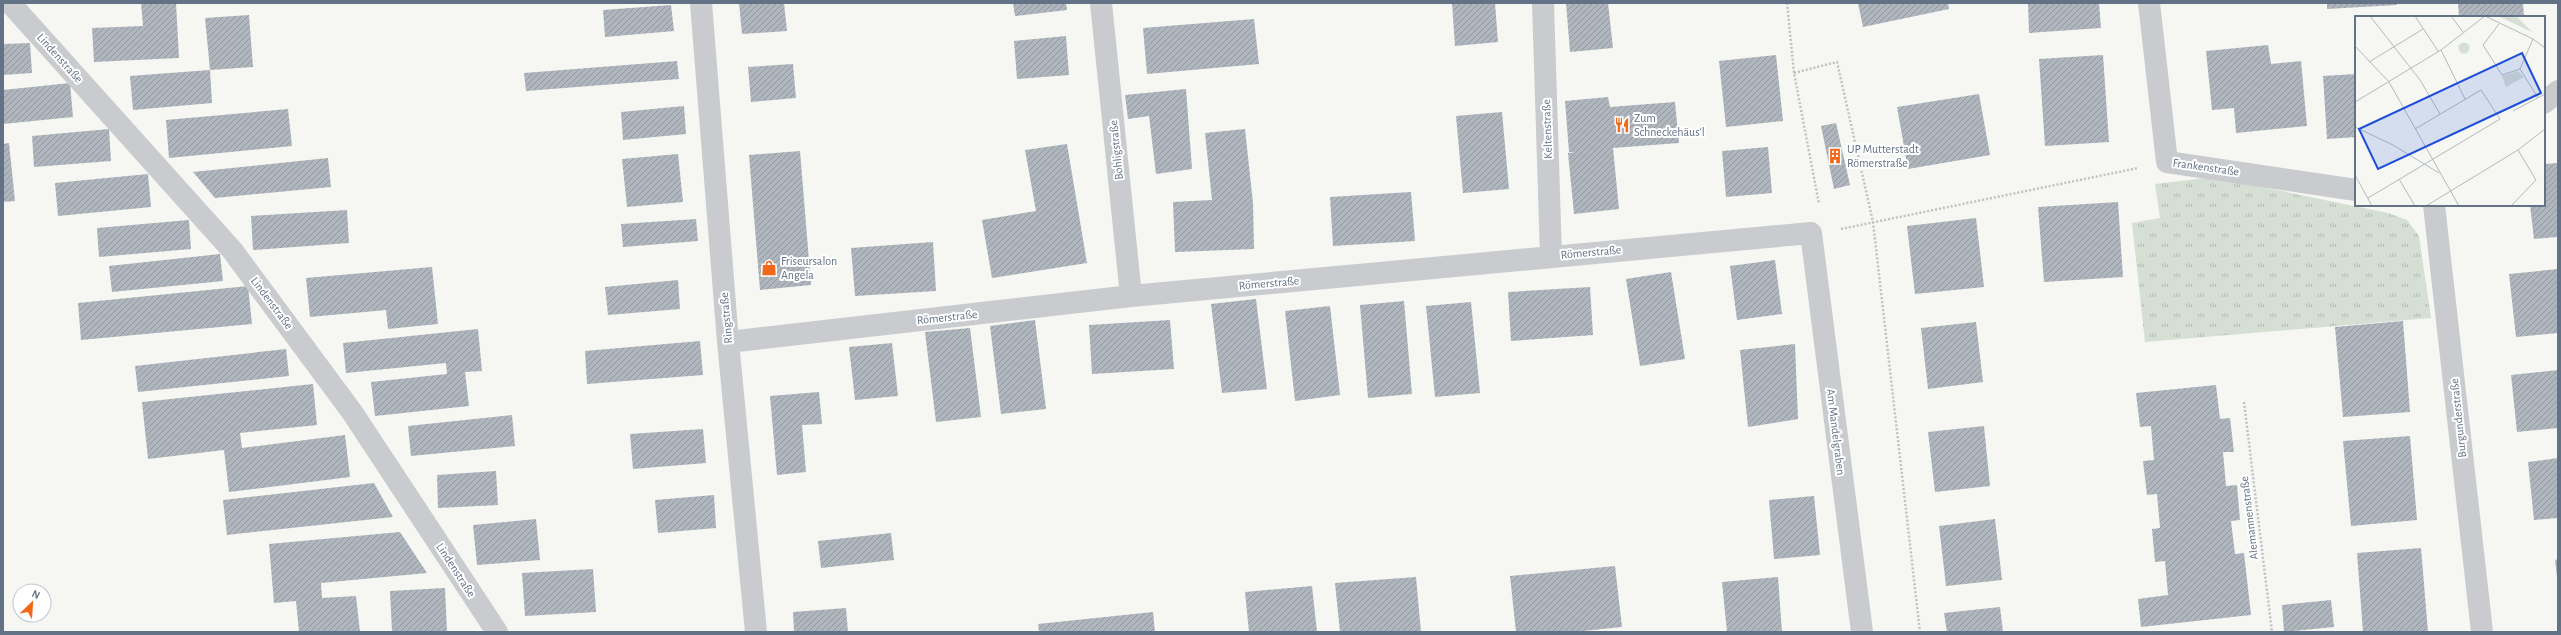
<svg xmlns="http://www.w3.org/2000/svg" width="2561" height="635" font-family="'Alegreya Sans',sans-serif">
<defs>
<pattern id="grass-tufts" width="24" height="20" patternUnits="userSpaceOnUse"><rect width="24" height="20" fill="#d6dfd4"/><path d="M3 7l-1-3M5 7V3M7 7l1-3M15 17l-1-3M17 17v-4M19 17l1-3" fill="none" stroke="#b1b9b2"/></pattern>
<pattern id="building-hatch" width="6" height="6" patternUnits="userSpaceOnUse"><rect width="6" height="6" fill="#b0b6bd"/><path d="M-1 1l2-2M0 6l6-6M5 7l2-2" fill="none" stroke="#93989f"/></pattern>
</defs>
<rect width="100%" height="100%" fill="#f6f7f3"/>
<path fill="url(#grass-tufts)" d="M2214 177 2388 213 2407 220 2419 236 2431 318 2145 342 2132 223 2160 218 2155 184Z"/>
<path fill="url(#building-hatch)" d="M141 3H176L179 58 94 62 92 28 143 26Z
M739 3H784L787 31 742 34Z
M1013 3H1066L1067 10 1015 16Z
M1452 3H1495L1498 42 1455 46Z
M1566 3H1608L1613 48 1570 52Z
M1858 3H1948L1949 9 1863 27Z
M2028 3H2099L2101 28 2029 33Z
M2327 3H2396L2397 5 2327 9Z
M2458 3H2523L2524 17H2459Z
M671 5 674 31 605 37 603 10Z
M249 15 253 67 210 70 205 18Z
M1254 19 1259 64 1147 74 1143 28Z
M1066 36 1069 75 1017 79 1014 41Z
M30 43 32 73 3 75V44Z
M2268 45 2271 64 2301 61 2307 126 2236 133 2234 108 2212 110 2206 51Z
M1776 55 1783 121 1726 127 1719 61Z
M2103 55 2109 142 2045 146 2039 59Z
M677 61 679 79 526 91 524 73Z
M793 64 796 98 751 102 748 67Z
M210 70 212 103 133 110 130 76Z
M2356 74V137L2327 139 2323 76Z
M70 83 73 117 3 124V90Z
M1186 89 1192 169 1156 174 1149 116 1128 119 1125 95Z
M1979 94 1990 155 1908 169 1897 107Z
M1608 97 1610 107 1675 102 1679 143 1613 148 1619 209 1574 214 1568 153 1576 152H1569L1565 101Z
M684 106 686 134 623 140 621 112Z
M288 109 292 146 169 158 166 120Z
M1502 112 1509 189 1463 193 1456 116Z
M1836 123 1850 185 1834 189 1821 126Z
M109 129 111 161 34 167 32 136Z
M1245 129 1253 203 1254 249 1175 252 1173 202 1212 200 1205 133Z
M9 143 15 201 3 202V144Z
M1067 144 1087 263 992 278 982 220 1036 211 1025 150Z
M1768 147 1772 193 1726 197 1722 151Z
M800 151 811 285 760 290 749 155Z
M678 154 683 202 627 207 622 159Z
M328 158 331 187 215 198 193 172Z
M2558 163V237L2534 239 2530 205H2544V164Z
M148 174 151 207 58 216 55 183Z
M1411 192 1415 241 1333 246 1330 197Z
M2118 202 2123 277 2044 282 2038 207Z
M347 210 349 243 253 250 251 216Z
M1976 218 1984 287 1915 294 1907 226Z
M696 219 698 241 623 247 621 224Z
M189 220 191 249 99 257 97 228Z
M933 242 936 291 855 296 851 248Z
M220 254 223 281 112 292 109 266Z
M1775 260 1782 314 1737 320 1730 266Z
M432 267 438 324 388 329 386 310 310 317 306 278Z
M2558 269V333L2516 337 2509 274Z
M1671 272 1685 359 1640 366 1626 279Z
M678 280 680 309 608 315 605 287Z
M248 286 252 324 81 340 78 303Z
M1590 287 1593 335 1511 341 1508 292Z
M1256 299 1267 389 1222 393 1211 304Z
M1404 301 1412 394 1368 398 1360 305Z
M1471 302 1480 393 1435 397 1426 306Z
M1330 306 1340 395 1295 401 1285 311Z
M1035 320 1046 409 1001 414 990 326Z
M1170 320 1174 369 1092 374 1089 325Z
M2403 321 2410 412 2343 417 2335 327Z
M1976 322 1983 382 1928 389 1921 328Z
M970 328 981 417 936 422 925 332Z
M478 329 482 371 465 372 469 406 375 416 371 382 447 374 446 363 346 373 343 343Z
M700 341 703 375 587 384 585 351Z
M892 343 898 396 855 400 849 347Z
M1795 344 1798 419 1748 427 1740 350Z
M286 349 289 376 138 392 135 366Z
M2558 370V428L2517 432 2511 375Z
M313 384 317 425 240 433 242 448 345 435 350 477 229 492 224 450 148 459 142 402Z
M2216 385 2220 419 2230 418 2234 452H2223L2226 486 2237 485 2240 520 2231 521 2235 554 2244 553 2251 615 2141 627 2138 599 2168 595 2165 561 2155 562 2152 529 2160 528 2157 494 2147 495 2143 461 2154 460 2151 426 2140 427 2136 393Z
M819 392 822 424 802 425 806 472 777 475 770 396Z
M512 415 515 446 411 456 408 426Z
M1984 426 1990 486 1935 492 1928 432Z
M703 429 706 463 633 469 630 434Z
M2410 436 2417 520 2351 526 2343 441Z
M2558 458V518L2534 520 2528 462Z
M496 471 498 505 438 508 437 475Z
M374 483 393 517 227 535 223 500Z
M714 495 716 528 658 533 655 500Z
M1814 496 1820 555 1774 559 1769 500Z
M536 519 540 560 477 565 473 525Z
M1995 519 2002 580 1946 586 1939 526Z
M400 532 427 573 321 583 322 598 356 596 360 632H299L296 601 274 603 269 544Z
M891 533 894 560 821 568 818 541Z
M2421 548 2428 632H2363L2357 553Z
M2558 559V577H2557L2555 560Z
M1615 566 1622 627 1573 632H1516L1510 576Z
M593 569 596 612 525 616 522 573Z
M1416 577 1421 632H1340L1335 583Z
M1778 577 1782 632H1727L1722 582Z
M1312 586 1317 632H1249L1245 592Z
M445 588 447 632H392L390 591Z
M2331 600 2334 627 2284 632 2282 605Z
M2000 607 2003 632H1947L1944 613Z
M846 608 848 632H794L793 612Z
M1153 612 1155 632H1039L1038 624Z"/>
<g fill="none" stroke-linecap="round" stroke-linejoin="round">
<path stroke="#bfc1c4" stroke-width="2.5" stroke-dasharray="2 2" stroke-linecap="butt" d="M1787 3 1794 73 1819 204
M1794 73 1837 62 1873 222 1920 632
M1841 229 2138 168
M2244 402 2272 632"/>
<path stroke="#c9cbcf" stroke-width="22" d="M10 3 232 250 352 412 497 632
M701 3 728 342 756 632
M1101 3 1131 296
M1543 3 1551 256
M2149 3 2167 162 2356 190
M2544 103 2558 91
M2434 205 2482 632
M728 342 1131 296 1811 233 1862 632"/>
</g>
<defs>
<symbol id="restaurant-bare" viewBox="-9 -9 18 18"><path d="M-5-6h1v4h1v-4h1v4h1v-4h1v5L-1.5 .5V6h-2V.5L-5-1ZM5-6V6H3V1.5H1.5Q1.5-4 5-6Z" fill="#f16819" stroke="#fff" stroke-width="2.5" paint-order="stroke"/></symbol>
<symbol id="building-bare" viewBox="-9 -9 18 18"><path d="M-4-6H4V6H1V3H-1V6H-4ZM-2.5-4.3h1.7v1.8h-1.7ZM.8-4.3h1.7v1.8H.8ZM-2.5-1h1.7V.8h-1.7ZM.8-1h1.7V.8H.8Z" fill="#f16819" stroke="#fff" stroke-width="2.5" paint-order="stroke"/></symbol>
<symbol id="shop-bare" viewBox="-9 -9 18 18"><path d="M-5-2.5h2.3a2.7 3.5 0 0 1 5.4 0H5L5.5 6h-11ZM-1.5-2.5h3a1.5 2.3 0 0 0-3 0Z" fill="#f16819" stroke="#fff" stroke-width="2.5" paint-order="stroke"/></symbol>
</defs>
<g fill-rule="evenodd">
<use href="#restaurant-bare" x="1611" y="114" width="22" height="22"/>
<use href="#building-bare" x="1824" y="145" width="22" height="22"/>
<use href="#shop-bare" x="758" y="257" width="22" height="22"/>
</g>
<g text-anchor="middle" dominant-baseline="central" stroke-width="4" stroke-linejoin="round" paint-order="stroke">
<g font-size="12" fill="#637286" stroke="#fff">
<text transform="translate(60 58) rotate(48)">Lindenstraße</text>
<text transform="translate(1547 129) rotate(-92)">Keltenstraße</text>
<text transform="translate(1116 150) rotate(-96)">Bohligstraße</text>
<text transform="translate(2206 167) rotate(8)">Frankenstraße</text>
<text transform="translate(1591 252) rotate(-5)">Römerstraße</text>
<text transform="translate(1269 283) rotate(-5)">Römerstraße</text>
<text transform="translate(272 303) rotate(53)">Lindenstraße</text>
<text transform="translate(947 317) rotate(-6)">Römerstraße</text>
<text transform="translate(726 318) rotate(-95)">Ringstraße</text>
<text transform="translate(2458 418) rotate(-96)">Burgunderstraße</text>
<text transform="translate(1836 432) rotate(83)">Am Mandelgraben</text>
<text transform="translate(2249 518) rotate(-97)">Alemannenstraße</text>
<text transform="translate(456 570) rotate(57)">Lindenstraße</text>
</g>
<g font-size="12" fill="#637286" stroke="#fff" text-anchor="start">
<text x="1634" y="118">Zum<tspan x="1634" dy="14">Schneckehäus'l</tspan></text>
<text x="1847" y="149">UP Mutterstadt<tspan x="1847" dy="14">Römerstraße</tspan></text>
<text x="781" y="261">Friseursalon<tspan x="781" dy="14">Angela</tspan></text>
</g>
</g>
<g transform="translate(2355 16)">
<rect width="190" height="190" fill="#f6f7f3"/>
<path d="M161 0 177 16 145 1ZM103.5 32a5.5 5.5 0 1 1 11 0a5.5 5.5 0 1 1-11 0ZM163 55 169 61 151 71 147 60Z" fill="#d6dfd4"/>
<path fill="none" stroke="#b2bac0" stroke-width="1" d="M15 0 65 64 85 98M60 0 83 35M96 0 108 16M130 0 178 23 190 32M144 8 128 29 147 59 165 53 178 23M0 30 34 66 104 190M86 34 110 83M14 46 68 13M165 53 183 82M0 86 86 34 130 0M158 95 190 78M0 111 38 129 84 157M0 159 17 190M44 163 60 190M13 182 145 103 126 74 60 113M71 190 163 134 190 113M156 190 181 164 163 134"/>
<path fill="#1d4ed8" fill-opacity="0.15" stroke="#1d4ed8" stroke-width="2" d="M167 37 186 77 23 153 4 113Z"/>
<rect width="190" height="190" fill="none" stroke="#637286" stroke-width="2"/>
</g>
<rect width="2561" height="635" fill="none" stroke="#637286" stroke-width="8"/>
<g transform="translate(32 603) rotate(25)"><circle r="19" fill="#ffffff" stroke="#c1c7cf"/>
<path d="M0-3L7 15L0 10L-7 15Z" fill="#f16819"/>
<text y="-6" font-size="11" font-weight="bold" text-anchor="middle" fill="#637286">N</text>
</g>
</svg>
